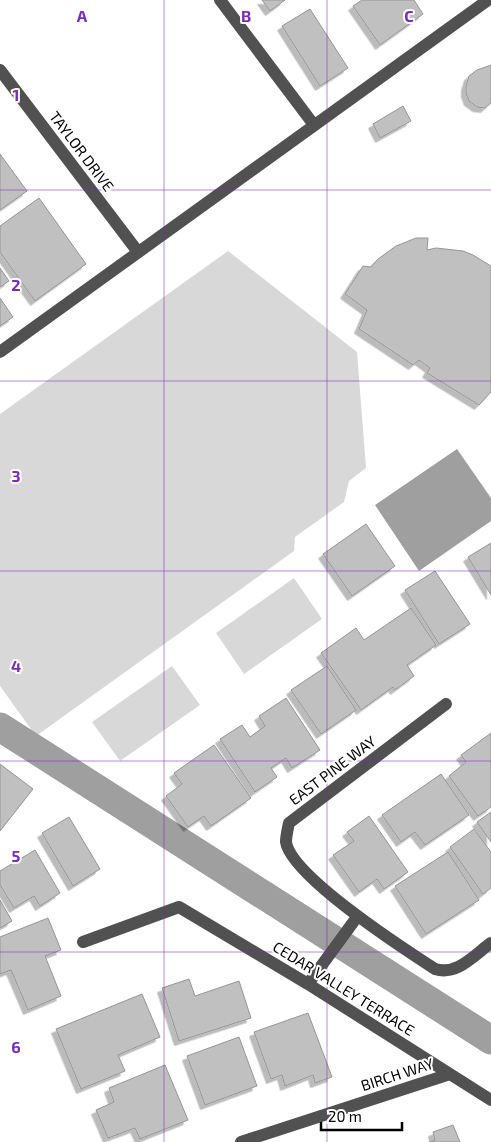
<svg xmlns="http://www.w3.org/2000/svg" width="491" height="1142" font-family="'Exo 2',sans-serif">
<defs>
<filter id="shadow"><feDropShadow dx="-4.5" dy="4.5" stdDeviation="0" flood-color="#0004"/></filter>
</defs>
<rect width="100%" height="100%" fill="#fff"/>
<path fill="#d8d8d8" d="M228 251 357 352 366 468 349 481 344 502 295 537 294 551 36 736 0 686V414Z
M294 578 322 619 244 674 216 633Z
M172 666 200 705 120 761 92 722Z"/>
<path fill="#9f9f9f" d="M457 449 491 498V521L419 571 375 505Z"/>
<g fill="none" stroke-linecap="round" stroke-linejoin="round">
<path stroke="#9f9f9f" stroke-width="29" d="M0 727 491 1040"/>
</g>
<path fill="#c0c0c0" stroke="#959595" filter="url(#shadow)" d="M262 0H285L270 11Z
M362 0H414L423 14 380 45 353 6Z
M310 9 348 68 320 86 282 26Z
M491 65V103L485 108 477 107 469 101 466 93V86L469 76 477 70Z
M403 106 411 121 380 138 373 124Z
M0 154 27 191 0 210Z
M39 198 86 264 35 301 0 252V226Z
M416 238H428L427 250 436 248 463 251 473 255 491 266V392L479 405 427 373 430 368 419 360 413 365 359 329 367 310 345 294 363 266 371 267 378 259 396 246Z
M0 268 9 281 0 287Z
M0 298 13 317 0 326Z
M366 524 395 566 352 596 323 554Z
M491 543V595L468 557Z
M435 571 470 624 439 644 405 590Z
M411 608 436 645 407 665 414 676 395 690 393 687 361 710 321 653 356 628 364 640Z
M327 666 356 710 321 734 291 690Z
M286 698 320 750 292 768 286 758 271 768 277 777 255 792 220 739 242 725 250 737 265 726 259 716Z
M491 733V807L478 816 449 776 466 762 461 755Z
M214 745 251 798 211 826 204 816 188 827 166 796 182 784 174 773Z
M0 764 33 789 0 831Z
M441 774 469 815 425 845 415 832 401 842 382 815Z
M491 812V842L477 822Z
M369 816 408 872 384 889 377 879 359 892 333 855 354 841 347 832Z
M69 817 100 869 73 886 42 833Z
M474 829 491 852V888L483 894 450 847Z
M35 850 60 893 40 906 34 896 14 908 0 885V871Z
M448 852 479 900 426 934 395 886Z
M0 900 12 921 0 928Z
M48 918 61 950 45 956 61 996 28 1010 11 970 0 974V937Z
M189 979 195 996 239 981 251 1018 179 1041 162 988Z
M142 994 160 1037 118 1055 125 1071 81 1089 56 1029Z
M308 1013 332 1077 315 1083 313 1075 285 1086 282 1075 271 1079 254 1032Z
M239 1037 257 1086 205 1105 187 1056Z
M165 1065 188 1120 140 1139 135 1128 108 1138 96 1110 114 1102 109 1088Z
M453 1125 460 1142H429L435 1140 433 1132Z"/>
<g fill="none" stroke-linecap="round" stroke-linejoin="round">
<path stroke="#515151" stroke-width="12" d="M220 0 314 125
M0 70 138 252
M0 352 488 0
M446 704 289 823C288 828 286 836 286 842 291 876 404 949 435 969 457 976 474 955 491 943
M83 942 179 907 308 984 491 1100
M308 984 357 917
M241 1142 450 1074"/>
</g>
<path fill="none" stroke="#7b2cbf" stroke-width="1" stroke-opacity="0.55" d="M164 0V1142M327 0V1142M0 190H491M0 381H491M0 571H491M0 761H491M0 952H491"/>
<g text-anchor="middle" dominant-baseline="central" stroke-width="4" stroke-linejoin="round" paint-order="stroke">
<g font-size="15" fill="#000" stroke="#fff">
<text transform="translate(82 151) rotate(53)">TAYLOR DRIVE</text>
<text transform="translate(332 770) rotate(-37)">EAST PINE WAY</text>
<text transform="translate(344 988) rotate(32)">CEDAR VALLEY TERRACE</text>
<text transform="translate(397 1074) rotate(-18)">BIRCH WAY</text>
</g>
</g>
<g font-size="16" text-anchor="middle" font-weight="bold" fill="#7b2cbf" stroke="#fff" stroke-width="4" stroke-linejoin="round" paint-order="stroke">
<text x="82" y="22">A</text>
<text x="246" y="22">B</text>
<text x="409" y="22">C</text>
<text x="16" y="101">1</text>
<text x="16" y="291">2</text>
<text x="16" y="482">3</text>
<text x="16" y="672">4</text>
<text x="16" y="862">5</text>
<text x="16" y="1053">6</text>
</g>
<path d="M321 1122v8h81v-8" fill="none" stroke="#000000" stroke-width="2.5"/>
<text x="328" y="1122" font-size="15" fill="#000000" stroke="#ffffff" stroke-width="4" paint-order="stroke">20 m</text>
</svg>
